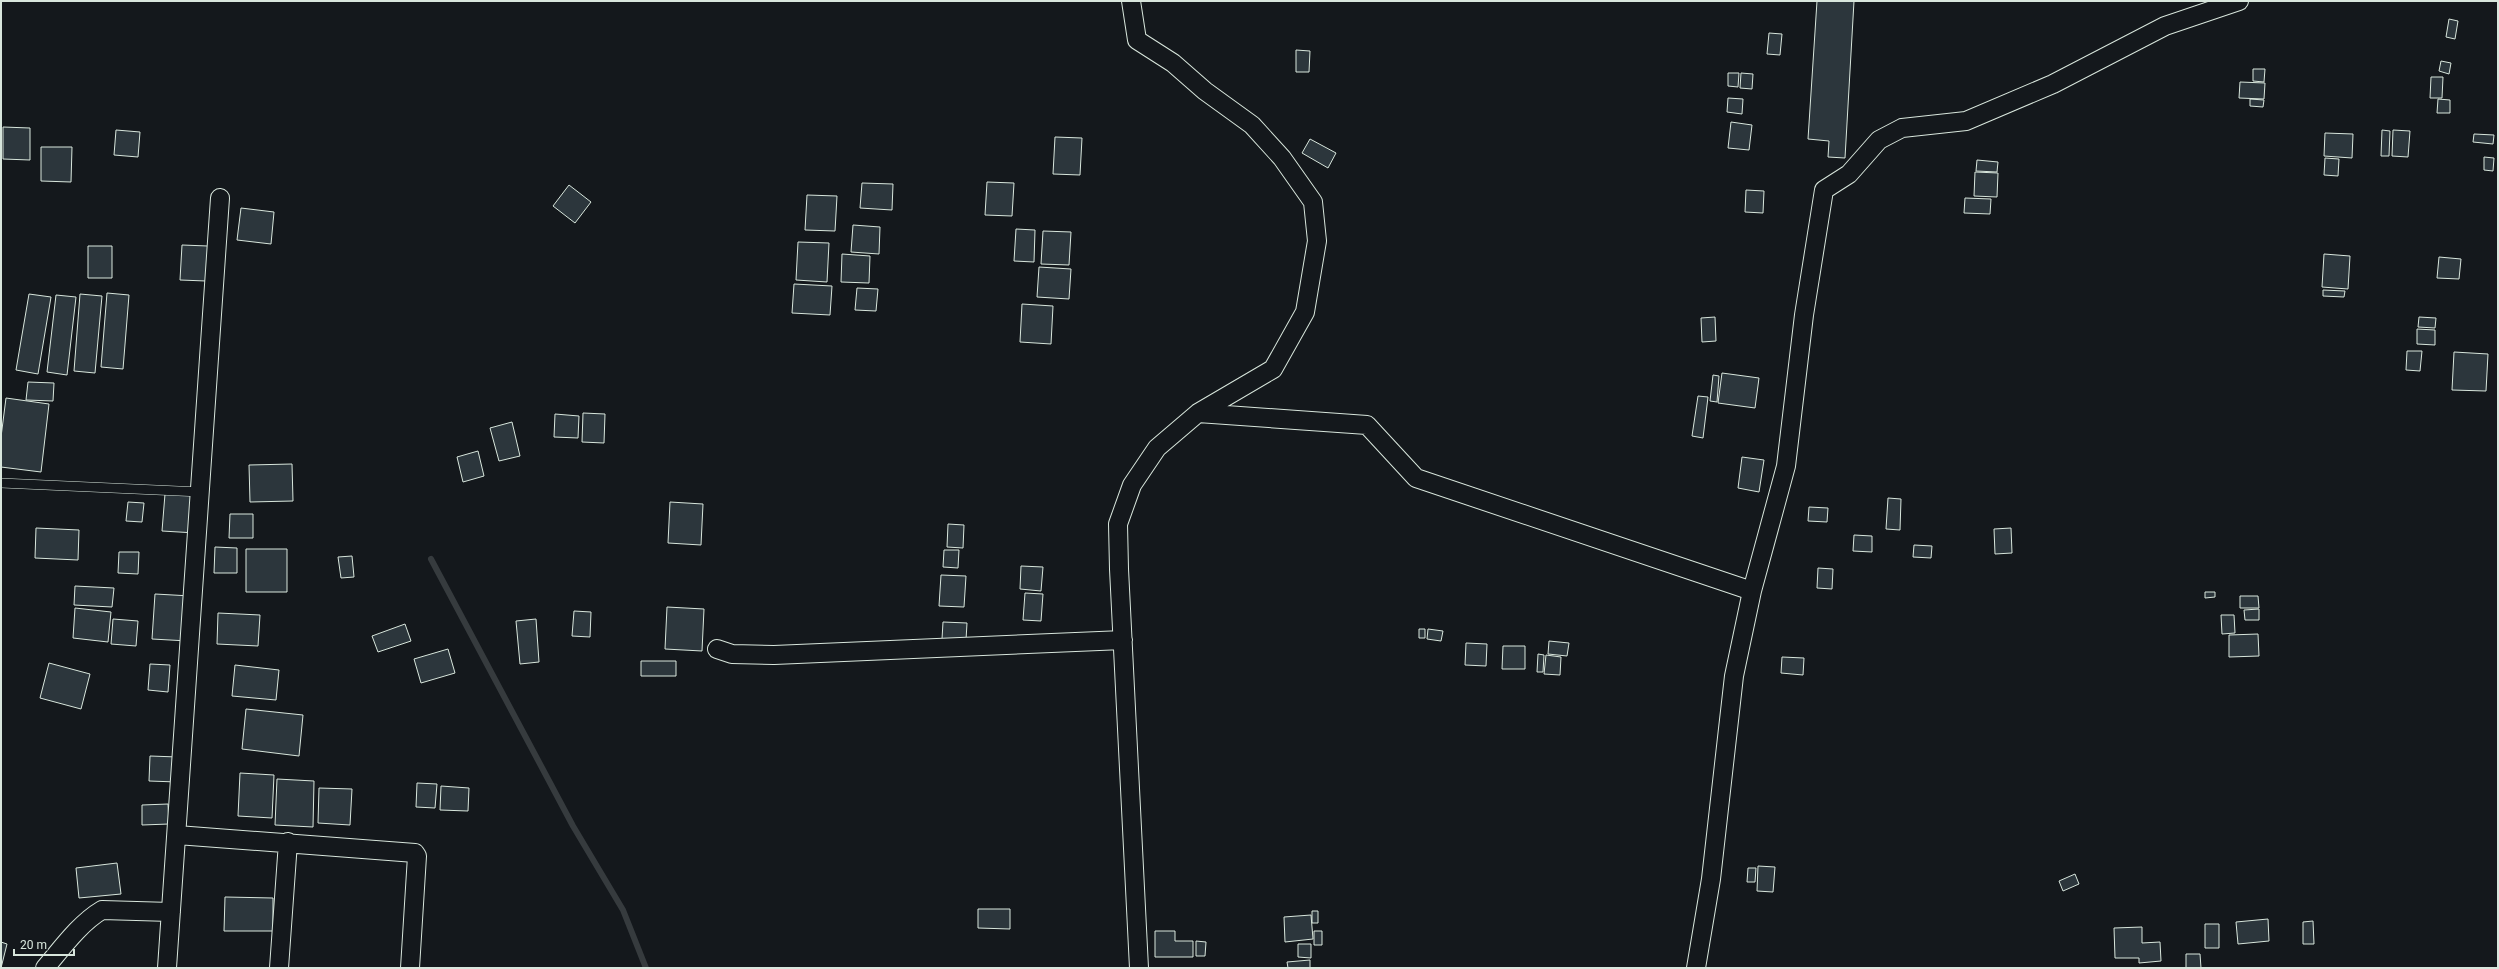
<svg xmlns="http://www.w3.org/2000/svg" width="2499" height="969" font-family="Roboto,sans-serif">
<rect width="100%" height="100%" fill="#14181c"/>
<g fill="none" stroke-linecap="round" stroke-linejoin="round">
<path stroke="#363b3e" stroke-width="6" d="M431 559 573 826 623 910 646 968"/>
</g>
<path fill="#2c363c" stroke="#d8e6dc" d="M1817 1H1854L1845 158 1828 157 1829 141 1808 139Z
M2449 19 2458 21 2455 39 2446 37Z
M1769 33 1782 34 1780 55 1767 54Z
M1296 50 1310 51 1309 72H1296Z
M2441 61 2451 63 2449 74 2439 71Z
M2253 69H2265L2264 82 2253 81Z
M1728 73H1739L1738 87 1728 86Z
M1741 73 1753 74 1752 89 1740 88Z
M2431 77H2443L2442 98H2430Z
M2240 82 2265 83 2264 99 2239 98Z
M1728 98 1743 99 1742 114 1727 112Z
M2250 99 2264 100 2263 107 2250 106Z
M2438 99 2450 100V113H2437Z
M1731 122 1752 125 1749 150 1728 148Z
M3 127 30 128V160L3 159Z
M116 130 140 132 138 157 114 155Z
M2382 130 2390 131 2389 156H2381Z
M2393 130 2410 131 2408 157 2392 156Z
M2325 133 2353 134 2352 158 2324 156Z
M2474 134 2494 135 2493 144 2473 142Z
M1055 137 1082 138 1080 175 1053 174Z
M1310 139 1336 153 1328 168 1302 153Z
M41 147H72L71 182 41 181Z
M2484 157 2494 158 2493 171 2484 170Z
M2325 158 2339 159 2338 176 2324 175Z
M1977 160 1998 162 1997 172 1976 171Z
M1975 172 1998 173 1997 197 1974 196Z
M987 182 1014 183 1012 216 985 215Z
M862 183 893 184 892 210 860 208Z
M569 185 591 202 575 223 553 206Z
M1746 190 1764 191 1763 213 1745 212Z
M807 195 837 196 835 231 805 230Z
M1965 198 1991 199 1990 214 1964 213Z
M241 208 274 212 271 244 237 240Z
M853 225 880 227 879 254 851 252Z
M1016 229 1035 230 1034 262 1014 261Z
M1043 231 1071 232 1069 265 1041 264Z
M798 242 829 243 827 282 796 280Z
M182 245 208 246 206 281 180 280Z
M88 246H112V278H88Z
M842 254 870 256 869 283 841 282Z
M2324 254 2350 256 2348 289 2322 287Z
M2439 257 2461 259 2459 279 2437 278Z
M1039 267 1071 269 1069 299 1037 297Z
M794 284 832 286 830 315 792 313Z
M857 288 878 289 876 311 855 310Z
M2323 290 2345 291 2344 297 2323 296Z
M107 293 129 295 123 369 101 367Z
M29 294 51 297 38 374 16 370Z
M80 294 102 296 95 373 74 371Z
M56 295 76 297 67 375 47 372Z
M1022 304 1053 306 1051 344 1020 342Z
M1715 317 1716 341 1702 342 1701 318Z
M2419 317 2436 318 2435 328 2418 327Z
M2417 329 2435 330V345L2417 344Z
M2407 351H2422L2420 371 2406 370Z
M2454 352 2488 354 2486 391 2452 390Z
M1722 373 1759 378 1755 408 1718 403Z
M1713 375 1719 376 1717 402 1710 401Z
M28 382 54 383 53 401 26 400Z
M1698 396 1708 397 1703 438 1692 436Z
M6 398 49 404 41 472 1 467V437Z
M583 413 605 414 604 443 582 442Z
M555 414 579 416 578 438 554 437Z
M512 422 520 456 499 461 490 428Z
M478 451 484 476 463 482 457 457Z
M1742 457 1764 460 1759 492 1738 488Z
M292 464 293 501 250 502 249 465Z
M165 494 198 495 196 533 162 531Z
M1888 498 1901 499 1900 530 1886 529Z
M128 502 144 503 142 522 126 521Z
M670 502 703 504 701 545 668 543Z
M1809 507 1828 508 1827 522 1808 521Z
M230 514H253V538H229Z
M948 524 964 525 963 548 947 547Z
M36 528 79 530 78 560 35 558Z
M2011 528 2012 553 1995 554 1994 529Z
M1854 535 1872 536V552L1853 551Z
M1914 545 1932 546 1931 558 1913 557Z
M215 547 237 548V573H214Z
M246 549H287V592H246Z
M944 550H959L958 568 943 567Z
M119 552H139L138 574 118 573Z
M352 556 354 577 341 578 338 557Z
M1021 566 1043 567 1041 591 1020 589Z
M1818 568 1833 569 1832 589 1817 588Z
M941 575 966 576 964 607 939 606Z
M75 586 114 588 112 607 74 605Z
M2205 592H2215V597L2205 598Z
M1025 593 1043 594 1041 621 1023 620Z
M155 594 191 596 188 641 152 639Z
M2240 596H2258L2259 608H2240Z
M667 607 704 609 702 651 665 649Z
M75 608 111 612 108 642 73 638Z
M2259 609V620H2245L2244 610Z
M574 611 591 612 590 637 572 636Z
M218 613 260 615 258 646 217 644Z
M2221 615H2234L2235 633 2222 634Z
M113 619 138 621 136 646 111 644Z
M536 619 539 662 520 664 516 621Z
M943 622 967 623 966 640 942 639Z
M405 624 411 641 378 652 372 636Z
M1419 629H1425V638H1419Z
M1428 629 1443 631 1441 641 1427 639Z
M2258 634 2259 656 2229 657V635Z
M1549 641 1569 643 1567 656 1548 654Z
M1466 643 1487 644 1486 666 1465 665Z
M1503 646H1525V669H1502Z
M448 649 455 673 421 683 414 659Z
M1538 654 1544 655 1543 672H1537Z
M1546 655 1561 657 1560 675 1544 674Z
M1782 657 1804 658 1803 675 1781 673Z
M641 661H676V676H641Z
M49 663 90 674 81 709 40 698Z
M150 664 170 665 168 692 148 690Z
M235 665 279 670 276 700 232 696Z
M246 709 303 715 299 756 242 749Z
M150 756 178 757 177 782 149 781Z
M240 773 274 775 272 818 238 816Z
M277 779 314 781 313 827 275 825Z
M417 783 437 784 435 808 416 807Z
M441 786 469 788 468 811 440 810Z
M319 788 352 789 350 825 318 823Z
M168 804 169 824 142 825V805Z
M117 863 121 894 79 898 76 868Z
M1758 866 1775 867 1773 892 1757 891Z
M1748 868H1756L1755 882H1747Z
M2075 874 2079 884 2063 891 2059 881Z
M225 897 273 898V931H224Z
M978 909H1010V929L978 928Z
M1312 911H1318V923H1312Z
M1311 915 1313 939 1285 942 1284 917Z
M2268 919 2269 941 2238 944 2236 922Z
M2313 921 2314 944H2303V922Z
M2205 924H2219V948H2205Z
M2142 927V943L2160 942 2161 961 2139 963V958H2115L2114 928Z
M1155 931H1175V941H1193V957H1155Z
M1314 931H1322V945H1314Z
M1196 941 1206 942 1205 956H1196Z
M1 942 7 944 1 968Z
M1298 944H1311V958L1298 957Z
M2186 954H2200L2201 968H2186Z
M1310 960V968H1288L1287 962Z"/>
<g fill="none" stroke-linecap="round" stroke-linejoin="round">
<defs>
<path id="lane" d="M1 483 201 492"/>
<path id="street" d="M1131 1 1137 40 1173 63 1205 91 1252 125 1282 158 1313 202 1317 241 1305 312 1273 369 1198 413 1157 448 1132 485 1118 524 1119 569 1139 968
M1198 413 1367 425 1416 478 1752 591
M717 649 732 654 774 655 1123 640
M177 835 415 853 417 856 410 968
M45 968C62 948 80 923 102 910L171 912
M167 968 220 198
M279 968 288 842
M1696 968 1711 879 1734 676 1752 591 1786 466 1804 315 1824 190 1849 174 1879 140 1902 128 1966 121 2053 84 2165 26 2239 1"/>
</defs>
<use href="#lane" stroke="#d8e6dc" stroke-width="10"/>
<use href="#street" stroke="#d8e6dc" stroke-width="20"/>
<use href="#lane" stroke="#14181c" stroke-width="9"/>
<use href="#street" stroke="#14181c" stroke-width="18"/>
</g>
<rect width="2499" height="969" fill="none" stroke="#d8e6dc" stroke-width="4"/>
<path d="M14 949v6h60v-6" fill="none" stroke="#d8e6dc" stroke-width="2"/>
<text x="20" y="949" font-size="12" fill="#d8e6dc" stroke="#14181c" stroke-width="3" paint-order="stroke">20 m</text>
</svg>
